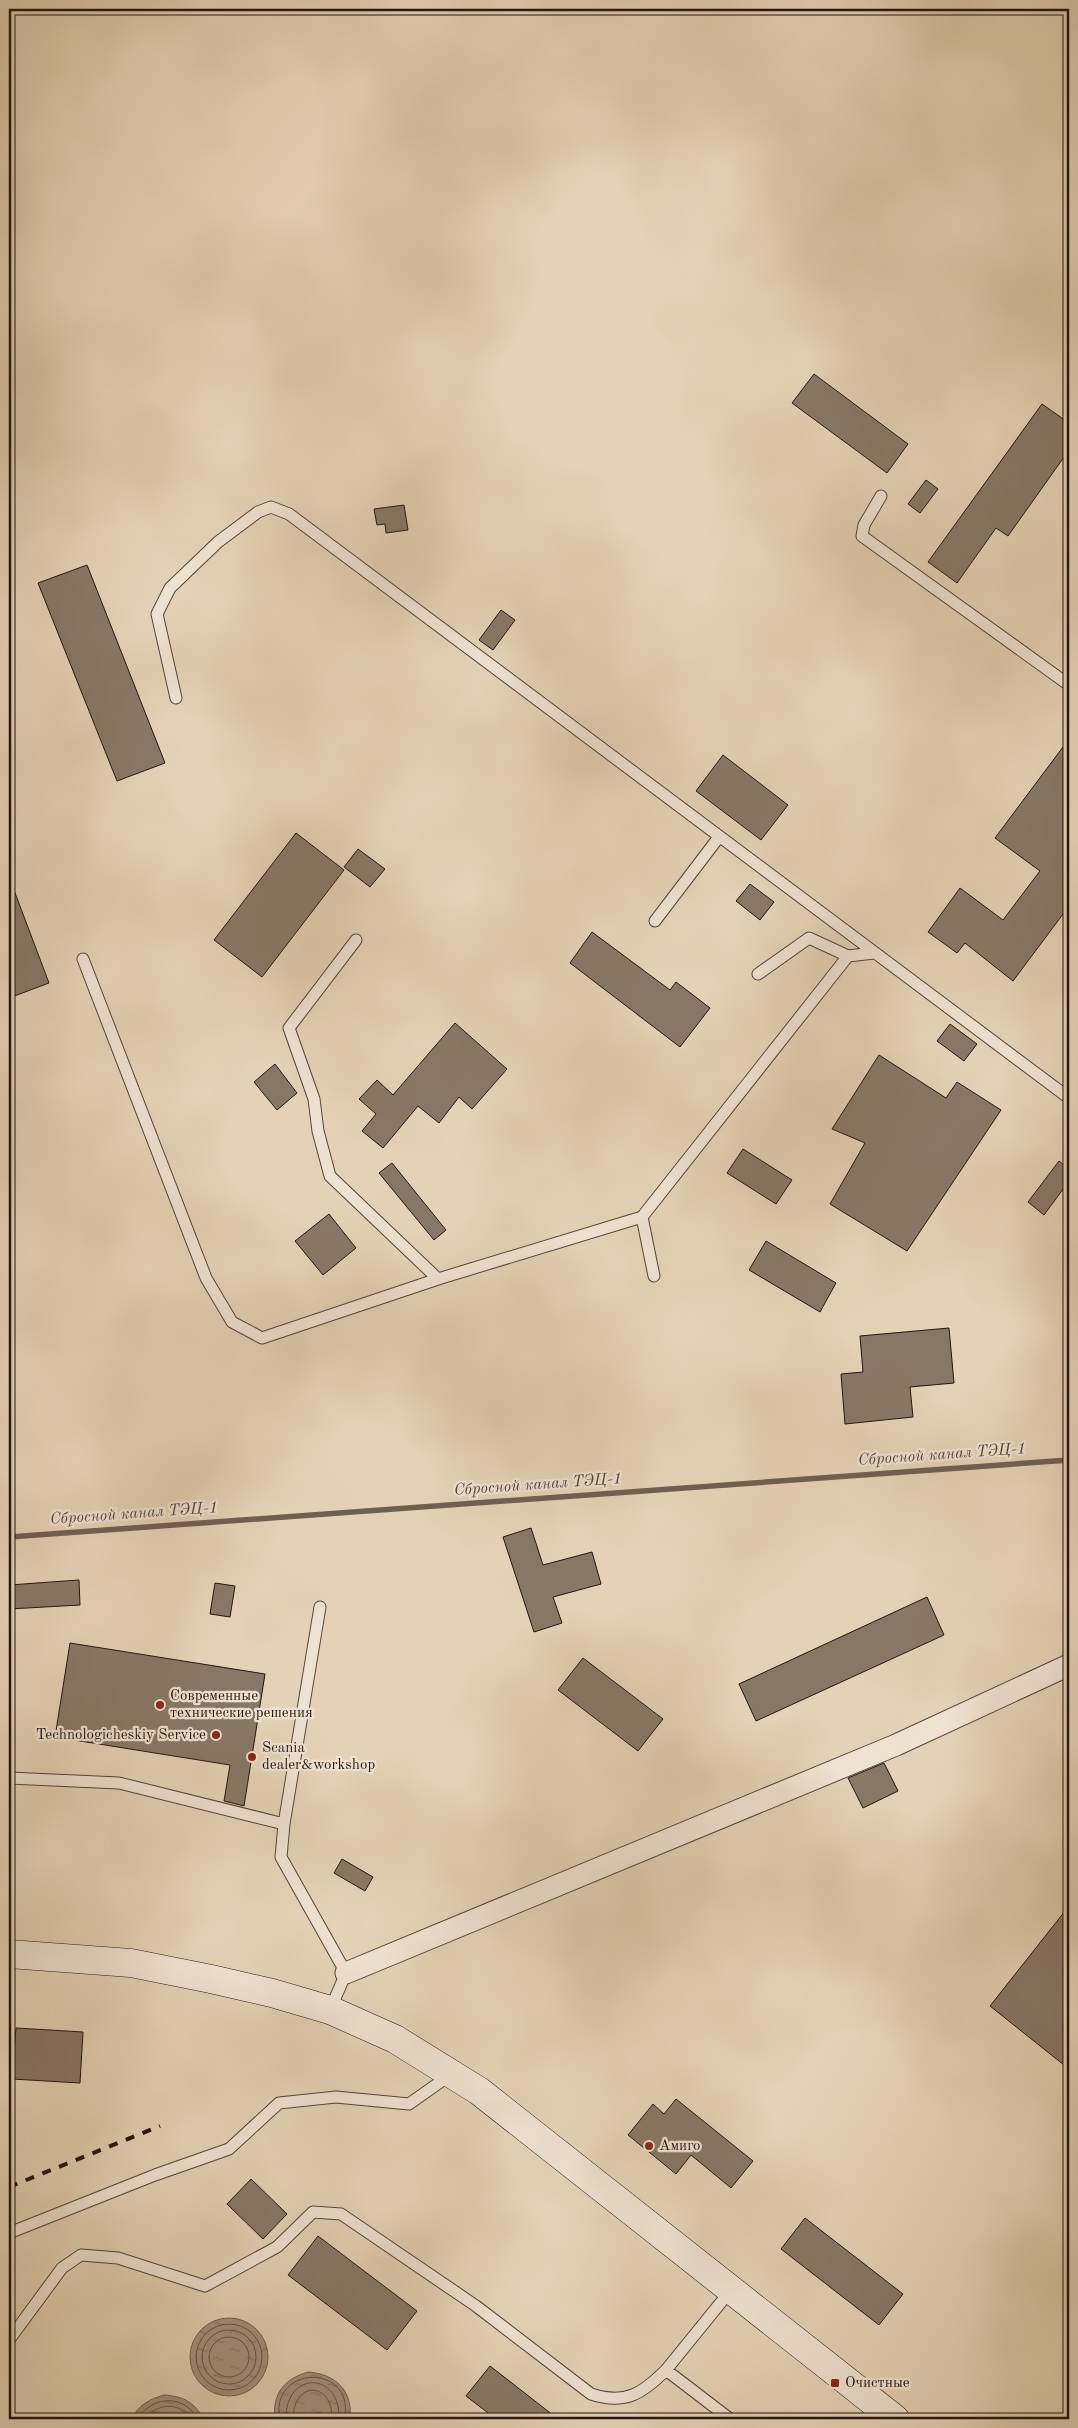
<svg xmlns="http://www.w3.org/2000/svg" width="1078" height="2428" font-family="'Old Standard TT',serif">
<defs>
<pattern id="water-ripples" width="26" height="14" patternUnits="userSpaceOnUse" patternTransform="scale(1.25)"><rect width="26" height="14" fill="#a2927d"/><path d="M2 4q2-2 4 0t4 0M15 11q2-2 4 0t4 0" fill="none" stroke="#847665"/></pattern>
</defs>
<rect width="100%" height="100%" fill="#e5d2b6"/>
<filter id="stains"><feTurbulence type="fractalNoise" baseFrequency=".004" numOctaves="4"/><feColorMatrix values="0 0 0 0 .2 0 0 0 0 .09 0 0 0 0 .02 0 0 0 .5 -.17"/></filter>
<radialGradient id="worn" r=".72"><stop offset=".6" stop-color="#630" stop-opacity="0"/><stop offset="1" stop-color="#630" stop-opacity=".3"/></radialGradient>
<path fill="url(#water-ripples)" stroke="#6e6051" d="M190 2357a39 39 0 1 1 78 0a39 39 0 1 1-78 0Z
M308 2372C336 2374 353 2391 350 2419H275C272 2394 284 2379 308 2372Z
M164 2395C183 2396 194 2402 204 2419H132C138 2405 150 2399 164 2395Z"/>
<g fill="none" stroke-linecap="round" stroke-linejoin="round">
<path stroke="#625446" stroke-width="1" d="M196 2357a33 33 0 1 1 66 0a33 33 0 1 1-66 0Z
M202 2357a27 27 0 1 1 54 0a27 27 0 1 1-54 0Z
M209 2357a20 20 0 1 1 40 0a20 20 0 1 1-40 0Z
M137 2419C153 2395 184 2394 198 2419
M145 2419C156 2403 180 2401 191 2419
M279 2419C279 2411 278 2403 282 2396 292 2374 324 2371 339 2389 346 2398 346 2408 345 2419
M286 2419C285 2370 341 2371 339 2419
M293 2419C293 2380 333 2381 332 2419"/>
<path stroke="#6e6051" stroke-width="5.5" d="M9 1537 1069 1460"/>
</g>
<path fill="#877866" stroke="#21160f" d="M814 374 908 444 887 473 792 403Z
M1042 404 1069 423V450L1008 536 996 528 957 583 928 562Z
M926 480 938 489 920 513 908 504Z
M404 505 408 530 386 533 385 524 377 525 374 509Z
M87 565 165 763 117 781 38 583Z
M501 610 515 620 493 650 479 640Z
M1069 739V906L1013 981 965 943 957 953 928 932 960 888 1003 920 1040 871 995 838Z
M723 755 788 805 761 840 696 791Z
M296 833 344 870 262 977 214 940Z
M358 849 385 869 370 887 344 867Z
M9 877 49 983 9 998Z
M750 884 774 902 760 920 736 901Z
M592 932 670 990 676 982 710 1008 680 1047 570 963Z
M455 1023 507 1069 472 1109 459 1097 439 1123 418 1106 383 1148 362 1131 376 1114 359 1099 377 1080 393 1095Z
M950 1024 977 1044 964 1061 937 1041Z
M879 1055 946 1098 957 1082 1001 1110 907 1251 830 1204 865 1143 832 1129Z
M275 1064 297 1093 277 1110 254 1082Z
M743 1149 792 1180 776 1204 727 1173Z
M1059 1161 1069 1169V1181L1044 1215 1028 1202Z
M392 1163 446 1230 434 1240 379 1173Z
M329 1214 356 1248 323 1275 295 1241Z
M766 1241 836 1283 820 1312 749 1270Z
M949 1328 954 1383 910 1387 913 1417 845 1424 841 1374 863 1372 860 1336Z
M531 1528 543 1565 592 1552 601 1584 553 1597 562 1623 534 1632 503 1537Z
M79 1580 80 1605 9 1609V1585Z
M215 1583 235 1586 230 1617 210 1614Z
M927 1597 944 1635 756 1721 739 1684Z
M70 1643 265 1674 244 1806 224 1801 230 1765 55 1737Z
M583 1658 663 1719 638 1751 558 1690Z
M884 1763 898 1791 863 1808 848 1778Z
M342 1859 373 1877 365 1891 334 1873Z
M1069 1906V2069L990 2006Z
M16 2028 83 2032 80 2083 12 2079Z
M676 2099 753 2161 731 2188 691 2155 676 2174 628 2135 653 2104 664 2114Z
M251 2179 287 2214 263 2239 227 2204Z
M805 2218 903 2294 879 2325 781 2249Z
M318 2236 417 2311 387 2350 288 2275Z
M490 2366 558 2419H496L466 2396Z"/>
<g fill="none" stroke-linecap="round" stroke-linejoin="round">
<defs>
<path id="lane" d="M881 496 864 525 862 536 1069 685
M176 698 157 614 170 588 218 542 258 512 271 507 289 514 1069 1098
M655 921 719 837
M356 940 289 1028 314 1099 318 1131 330 1176 438 1279
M83 959 206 1278 232 1322 262 1338 438 1279 642 1217 848 956 874 953
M758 974 809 938 848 956
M642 1217 654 1276
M320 1607 284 1824 281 1857 346 1973 330 2010
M9 1778 119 1783 284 1824
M9 2233 155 2175 229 2149 279 2103 336 2097 409 2104 450 2075
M9 2340 62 2268 81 2255 118 2258 205 2286 277 2247 313 2212 341 2214 476 2306 591 2394C625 2405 642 2394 666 2370
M730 2419 666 2370 731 2290"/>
<path id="street" d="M346 1973 896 1745 1069 1665"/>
<path id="secondary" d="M9 1954 131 1963 211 1979 272 1993 330 2010 395 2039 479 2091 895 2419"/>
</defs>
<use href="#lane" stroke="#524539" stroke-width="13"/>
<use href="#street" stroke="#524539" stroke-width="23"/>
<use href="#secondary" stroke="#21160f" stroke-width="29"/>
<use href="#lane" stroke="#eee2d0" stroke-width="11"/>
<use href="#street" stroke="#eee2d0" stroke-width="21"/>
<use href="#secondary" stroke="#eee2d0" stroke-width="28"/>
<path stroke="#21160f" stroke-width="4" stroke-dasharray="9 9" stroke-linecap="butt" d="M9 2187 160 2126"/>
</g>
<g fill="#8f2418" stroke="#eee2d0" stroke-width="2">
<circle cx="160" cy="1705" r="5"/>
<circle cx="216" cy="1735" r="5"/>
<circle cx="252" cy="1757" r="5"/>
<circle cx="649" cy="2146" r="5"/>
<rect x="830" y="2378" width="10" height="10" rx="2.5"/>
</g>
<g text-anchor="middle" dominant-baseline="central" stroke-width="4.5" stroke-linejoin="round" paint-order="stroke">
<g font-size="15" fill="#21160f" stroke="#eee2d0" text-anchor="start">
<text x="170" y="1696">Современные<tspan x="170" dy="17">технические решения</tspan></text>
<text x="206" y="1735" text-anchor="end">Technologicheskiy Service</text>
<text x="262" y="1748">Scania<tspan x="262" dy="17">dealer&amp;workshop</tspan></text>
<text x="659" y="2146">Амиго</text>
<text x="845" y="2383">Очистные</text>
</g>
<g font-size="16" font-style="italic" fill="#55483b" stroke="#eee2d0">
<text transform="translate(942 1455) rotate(-4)">Сбросной канал ТЭЦ-1</text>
<text transform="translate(538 1485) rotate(-4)">Сбросной канал ТЭЦ-1</text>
<text transform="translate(134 1514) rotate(-4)">Сбросной канал ТЭЦ-1</text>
</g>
</g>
<rect width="1078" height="2428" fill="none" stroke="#e5d2b6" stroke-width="30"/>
<rect x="10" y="10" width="1058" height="2408" fill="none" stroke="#21160f" stroke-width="2.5"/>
<rect x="15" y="15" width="1048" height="2398" fill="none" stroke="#21160f"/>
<rect width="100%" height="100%" filter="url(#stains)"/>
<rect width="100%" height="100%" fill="url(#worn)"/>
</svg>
